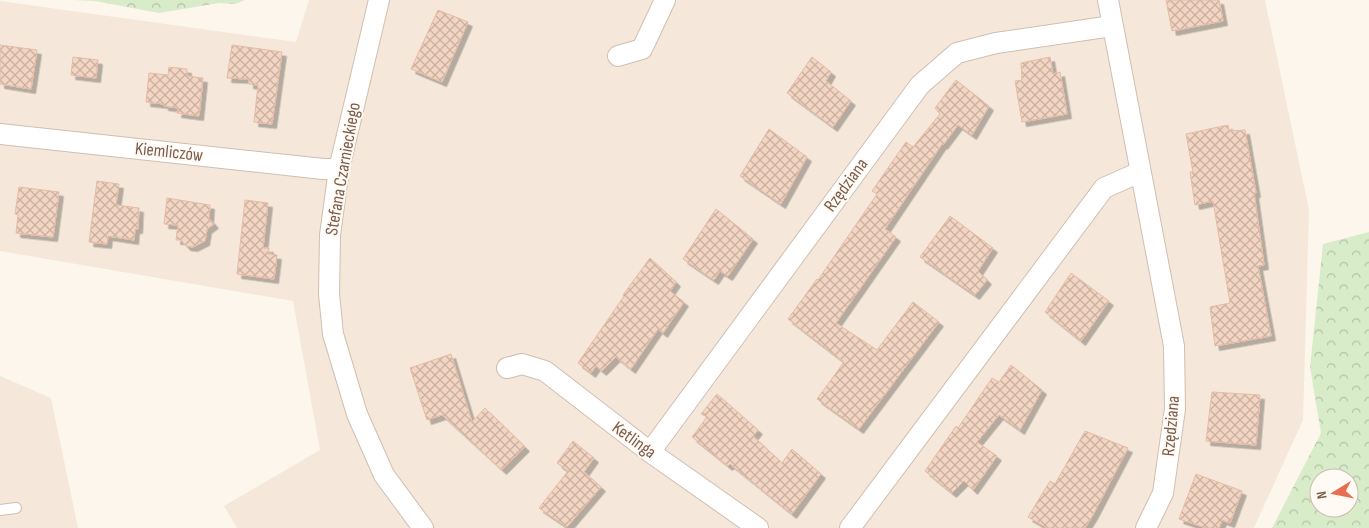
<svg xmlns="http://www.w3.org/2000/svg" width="1369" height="528" font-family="'Sofia Sans Condensed',sans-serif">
<defs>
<pattern id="forest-crowns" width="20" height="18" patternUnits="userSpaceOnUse" patternTransform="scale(1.25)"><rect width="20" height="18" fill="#d8ecc9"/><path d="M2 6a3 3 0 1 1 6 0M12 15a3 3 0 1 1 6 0" fill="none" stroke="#b4c2a5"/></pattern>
<pattern id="building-cross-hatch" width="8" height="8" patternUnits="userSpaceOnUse" patternTransform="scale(1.25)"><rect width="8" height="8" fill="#f3d5c3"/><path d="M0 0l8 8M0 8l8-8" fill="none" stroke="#cab0a1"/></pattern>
<filter id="shadow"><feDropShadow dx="4.5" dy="4.5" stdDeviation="0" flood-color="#0004"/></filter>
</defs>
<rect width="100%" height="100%" fill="#fdf6ec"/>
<path fill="#f5e8da" d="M309 0H1265L1309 210 1303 420 1254 528H237L224 506 320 450 293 301 0 251V1L296 42Z
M0 376 51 398 78 528H0Z"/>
<path fill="url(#forest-crowns)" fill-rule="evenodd" d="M72 0H245L235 4 219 3 159 13 95 1Z
M1369 232V528H1272L1321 433 1310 367 1323 244ZM1319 478H1349V508H1319Z"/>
<path fill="url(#building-cross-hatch)" stroke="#e6bba3" filter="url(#shadow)" d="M1166 0H1219L1223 21 1172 31Z
M438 10 468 22 442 82 411 69Z
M0 45 37 50 31 89 0 84Z
M232 45 282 52 272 124 254 122 258 85 249 84V79L227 78Z
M73 57 98 60 96 78 71 75Z
M812 57 831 72 826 81 851 101 833 127 787 93Z
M1050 57 1053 74 1060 72 1067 114 1022 122 1015 81 1022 80 1021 63Z
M169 67 187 69V76L203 78 199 116 177 113 178 108 164 106V104L146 102 149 73 168 75Z
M956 80 989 106 972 135 958 125 943 145 942 144 885 229 896 237 836 323 877 350 913 302 939 322 859 429 817 399 844 362 788 319 817 279 818 280 877 194 872 191 906 142 913 147 940 114 935 108Z
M1228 125 1229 131 1245 130 1256 193H1254L1264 265 1258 266 1271 336 1215 346 1210 307 1230 303 1213 201 1195 205 1190 172H1193L1186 134Z
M769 129 807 157 781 204 740 176Z
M97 181 119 184 116 205 139 208 138 229H135L134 240 108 236 107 244 89 242Z
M19 187 59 192 53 237 16 233 18 215 15 214Z
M167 198 210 205 209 218 214 224 207 229 205 241 193 247 186 246 181 240H176L178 225 164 224Z
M245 200 268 203 263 248H269L268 254 277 255 274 279 237 274Z
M716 209 753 239 728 276 720 271 714 280 683 259Z
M950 216 993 248 978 271 987 280 975 295 920 257Z
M650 258 676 282 670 291 684 302 663 333 658 329 631 369 616 357 602 371 596 366 591 373 578 363 624 296 623 295Z
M1071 273 1109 301 1081 341 1045 312Z
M451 354 472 422 485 408 525 447 502 470 442 415 427 420 410 368Z
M1011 365 1042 390 1020 430 999 415 977 442 997 456 973 490 964 481 952 493 925 471 956 426 958 428 992 378 999 382Z
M1212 392 1260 395 1256 445 1206 441Z
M717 394 758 430 753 436 782 463 792 449 821 474 792 514 730 464 728 466 692 437 707 417 701 414Z
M1085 431 1128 448 1093 515 1085 528H1047L1028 517 1050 481 1055 484Z
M573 441 594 458 584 472 601 487 567 527 539 508 568 471 557 463Z
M1196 474 1242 491 1230 523 1222 520 1219 528H1206L1179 519Z"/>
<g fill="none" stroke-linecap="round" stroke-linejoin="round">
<defs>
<path id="service" d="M0 510 16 508"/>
<path id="minor" d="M379 0 339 169 330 235 329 294 333 334 357 414 384 475 423 528
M1108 0 1174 346 1175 409 1163 493 1146 528
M618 56 642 49 665 0
M0 134 323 169H339
M507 368 522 364 545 371 650 452 758 528
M650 452 920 85 957 53 996 43 1112 26
M850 528 1104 188 1140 172"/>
</defs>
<use href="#service" stroke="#d1beb0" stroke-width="12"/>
<use href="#minor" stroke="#d1beb0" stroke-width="22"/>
<use href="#service" stroke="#fff" stroke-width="10"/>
<use href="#minor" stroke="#fff" stroke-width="20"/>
</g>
<g text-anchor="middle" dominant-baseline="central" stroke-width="4" stroke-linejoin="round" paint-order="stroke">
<g font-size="18" fill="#7a5c4d" stroke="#fffaf3">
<text transform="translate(169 152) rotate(6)">Kiemliczów</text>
<text transform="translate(343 169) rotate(-80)">Stefana Czarnieckiego</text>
<text transform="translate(846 185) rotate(-54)">Rzędziana</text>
<text transform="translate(1171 426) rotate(-85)">Rzędziana</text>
<text transform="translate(634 440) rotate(36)">Ketlinga</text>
</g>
</g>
<g transform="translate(1334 493) rotate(260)"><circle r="24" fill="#fffaf3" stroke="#cabbb1"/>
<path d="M0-4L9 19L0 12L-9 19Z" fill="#e76f51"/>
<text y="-8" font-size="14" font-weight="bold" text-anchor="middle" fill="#7a5c4d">N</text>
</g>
</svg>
